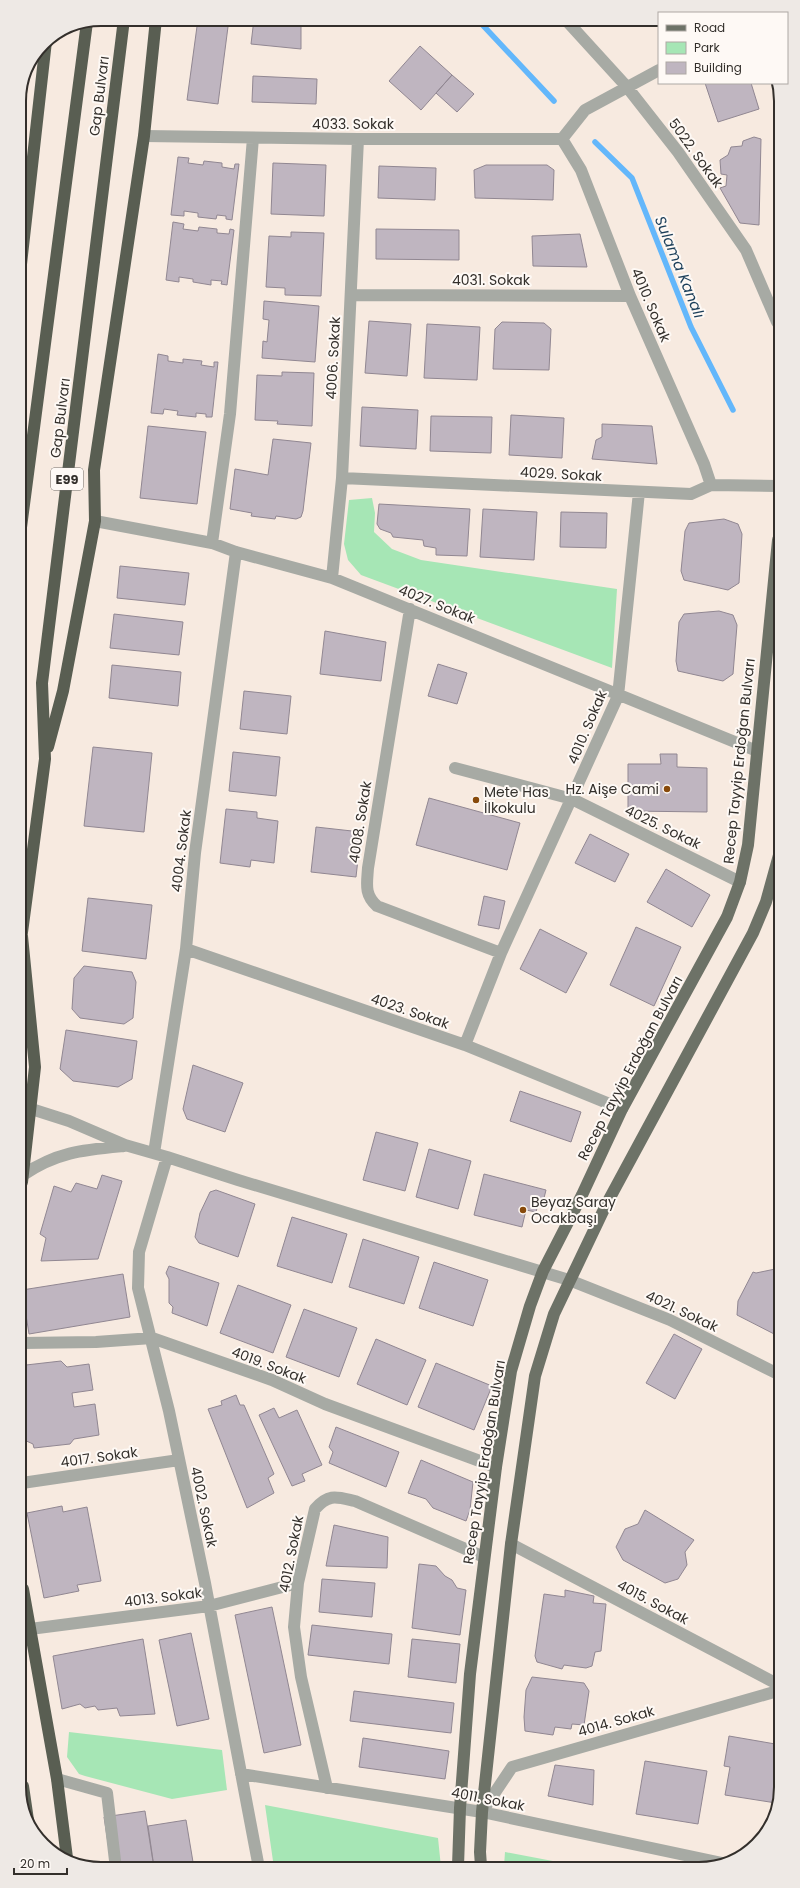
<svg xmlns="http://www.w3.org/2000/svg" width="800" height="1888" font-family="Poppins,sans-serif">
<rect width="100%" height="100%" fill="#f7eae0"/>
<path fill="#a6e6b5" d="M372 498 375 513 374 532 392 549 421 560 617 589 612 668 361 575 348 560 344 544 349 500Z
M69 1732 222 1750 227 1790 172 1799 85 1776 79 1774 67 1757Z
M265 1805 438 1838 441 1867 274 1868Z
M505 1852 579 1866H504Z"/>
<g fill="none" stroke-linecap="round" stroke-linejoin="round">
<path stroke="#63b7fb" stroke-width="5.5" d="M477 19 554 101
M595 142 632 178 691 327 733 410"/>
</g>
<path fill="#bfb5c0" stroke="#918792" d="M198 19H229L218 104 187 100Z
M254 19H297L301 25V49L251 44Z
M420 46 452 75 421 110 389 81Z
M452 75 474 94 457 112 436 93Z
M253 76 317 79 316 104 252 102Z
M705 83H751L759 109 718 122Z
M754 137 761 139 759 225 740 223 720 188 726 186 727 175 721 174 720 160 728 155 731 147 742 146 743 141Z
M178 157 189 158 188 163 203 165 204 161 222 163V167L234 169 235 164H239L232 220 226 219V216L217 215 216 219 198 217V213L184 211V216L171 215Z
M273 163 326 165 324 216 271 214Z
M486 165H547L554 170 553 200 475 198 474 170Z
M379 166 436 168 435 200 378 198Z
M173 222 184 224 183 229 198 231 199 227 217 229V233L229 234 230 229 234 230 227 285 221 284 222 281 211 280V285L193 282V279L179 277V282L166 280Z
M376 229 459 230V260L376 259Z
M291 232 324 233 321 296 285 295V288L266 287 269 236 291 237Z
M580 234 587 267 533 266 532 236Z
M264 301 319 306 315 362 262 358 263 341 267 342 269 320 263 319Z
M369 321 411 324 407 376 365 373Z
M502 322 544 323 551 329 549 370 493 369 495 329Z
M427 324 480 327 477 380 424 378Z
M158 354 168 356V361L183 363V359L202 361 201 365 214 367V362H218L212 417H206V414L196 413V417L177 415 178 411 164 409 163 414 151 413Z
M282 372 314 373 312 426 277 424 278 421 255 420 257 375 282 376Z
M362 407 418 410 416 449 360 446Z
M511 415 564 418 562 458 509 455Z
M431 416 492 417 491 453 430 451Z
M602 424 652 426 657 464 592 459 596 440 602 437Z
M148 426 206 432 197 504 140 498Z
M273 439 311 443 303 511 301 517 296 519 276 516 275 519 251 516 252 513 230 509 235 469 268 475Z
M379 504 470 509 467 556 436 555V548L424 546 423 540 393 537 391 533 380 529 377 524Z
M483 509 537 512 534 560 480 557Z
M561 512 607 513 606 548 560 547Z
M724 519 738 524 742 534 739 583 728 590 684 580 681 571 685 531 689 523Z
M120 566 189 573 185 605 117 598Z
M719 611 733 615 737 625 733 674 723 681 678 671 676 661 679 622 684 614Z
M114 614 183 622 179 655 110 648Z
M325 631 386 642 381 681 320 674Z
M438 664 467 673 457 704 428 696Z
M112 665 181 672 178 706 109 698Z
M244 691 291 696 287 734 240 729Z
M93 747 152 753 144 832 84 826Z
M233 752 280 757 276 796 229 791Z
M660 754H677V767L707 768V812L628 811V764H661Z
M429 798 520 823 507 870 416 845Z
M226 809 257 812V818L278 821 274 863 251 860 250 867 220 863Z
M316 827 361 832 356 877 311 872Z
M590 834 629 854 615 882 575 863Z
M666 869 710 895 692 927 647 902Z
M484 896 505 901 499 929 478 925Z
M88 898 152 905 146 959 82 951Z
M636 927 681 947 654 1006 610 985Z
M540 929 587 953 566 993 520 969Z
M84 966 132 972 136 982 133 1018 124 1024 80 1018 72 1009 74 978Z
M66 1030 137 1041 132 1079 118 1087 73 1081 60 1069Z
M193 1065 243 1083 225 1132 187 1119 183 1109Z
M520 1091 581 1112 571 1142 510 1121Z
M376 1132 418 1143 405 1191 363 1180Z
M429 1149 471 1161 458 1209 416 1197Z
M484 1174 546 1190 543 1202 539 1201 536 1212 526 1210 522 1227 474 1215Z
M102 1175 122 1181 98 1259 41 1261 46 1238 40 1234 54 1186 71 1192 76 1183 97 1189Z
M216 1190 255 1204 238 1257 199 1243 195 1237 200 1213 210 1192Z
M292 1217 347 1234 332 1283 277 1266Z
M363 1239 419 1257 404 1304 349 1287Z
M434 1262 488 1280 473 1326 419 1308Z
M169 1266 219 1283 207 1326 172 1313 173 1307 169 1303V1279L166 1273Z
M780 1268V1337L737 1315 738 1301 753 1272 756 1273Z
M123 1274 130 1317 29 1334 22 1290Z
M238 1285 291 1305 273 1353 220 1333Z
M304 1309 357 1328 339 1377 286 1357Z
M674 1334 702 1349 675 1399 646 1383Z
M376 1339 426 1360 407 1405 357 1384Z
M61 1361 67 1367 89 1364 93 1390 72 1393 74 1407 95 1404 99 1435 74 1439 70 1444 34 1448 33 1444 22 1439V1373L26 1369V1365Z
M436 1363 492 1386 474 1430 418 1407Z
M236 1395 240 1405H244L274 1474 268 1478 274 1493 247 1508 208 1409 222 1405 221 1401Z
M274 1408 279 1418 297 1410 322 1465 302 1474 305 1481 292 1486 259 1415Z
M336 1427 399 1452 386 1487 329 1463 333 1452 329 1447Z
M421 1460 473 1482 470 1510 466 1521 433 1508 426 1499 408 1493Z
M62 1506 63 1512 87 1507 101 1581 77 1585 79 1591 44 1598 27 1513Z
M645 1510 694 1540 685 1552 687 1565 678 1579 665 1583 623 1560 616 1547 625 1529 638 1524Z
M334 1525 388 1537 387 1568 326 1566Z
M419 1564 436 1566 445 1576 452 1580 457 1588 466 1590 460 1635 412 1628Z
M322 1579 375 1583 372 1617 319 1612Z
M565 1590 594 1596 593 1603 606 1604 601 1651 595 1652 592 1666 586 1668 564 1665 562 1669 537 1662 535 1656 544 1594 565 1597Z
M272 1607 301 1745 264 1753 235 1615Z
M312 1625 392 1634 389 1664 308 1655Z
M191 1633 209 1719 177 1726 159 1640Z
M143 1639 155 1714 120 1716 117 1708 98 1710 95 1706 85 1708 80 1704 62 1709 53 1656Z
M412 1639 460 1644 456 1683 408 1677Z
M532 1677 584 1683 589 1691 584 1725 572 1724 571 1729 555 1727 553 1735 525 1731 524 1717 526 1690Z
M354 1691 454 1703 451 1733 350 1721Z
M729 1736 781 1745V1787L776 1803 725 1795 730 1767 724 1766Z
M363 1738 449 1751 445 1779 359 1767Z
M645 1761 707 1771 698 1824 636 1814Z
M555 1765 594 1770 593 1805 548 1796Z
M145 1811 154 1868 112 1869 104 1817Z
M186 1820 193 1862 154 1867 148 1826Z"/>
<g fill="none" stroke-linecap="round" stroke-linejoin="round">
<path stroke="#a7aaa4" stroke-width="12" d="M565 19 627 87 678 152 746 250 777 322
M144 136 358 139H562
M562 139 581 170 630 296 704 464 711 485
M562 139 585 110 659 70
M351 295 630 296
M342 478 691 494 711 485 778 486
M95 521 212 543 236 552 332 578 757 751
M212 543 230 414 253 138
M332 578 342 478 358 139
M410 609 368 868C367 884 364 894 377 906L501 953
M455 768 572 799 740 882
M186 949 465 1045 622 1109
M465 1045 501 953 618 696 639 492
M22 1106 69 1121 125 1145 167 1157 238 1180 569 1280 670 1320 780 1375
M154 1153 186 949 195 853 236 552
M167 1157 139 1252 138 1288 169 1411 205 1583 259 1868
M23 1175C57 1152 83 1150 124 1146
M22 1343 96 1342 152 1338 272 1380 325 1404 496 1467
M22 1483 179 1460
M511 1544 781 1686
M30 1629 209 1606 298 1583
M241 1774 482 1812 727 1864
M57 1779 107 1793 116 1869
M327 1788 301 1677 294 1627 298 1583 315 1509C329 1493 337 1497 355 1501L484 1557
M482 1812 512 1767 781 1690"/>
<path stroke="#6d7267" stroke-width="12" d="M458 1866 460 1808 470 1674 496 1467 511 1371 530 1306 543 1271 582 1195 622 1109 727 917 740 882 748 845 778 540
M481 1866 480 1852 482 1812 511 1544 535 1376 554 1314 606 1205 753 933 766 902 779 855"/>
<path stroke="#595e52" stroke-width="12" d="M20 273 46 41
M20 535 87 22
M48 747 63 691 95 521 94 470 144 136 156 19
M21 940 45 759 42 683 124 19
M22 1182 35 1067 22 936
M23 1589 57 1779 67 1858
M23 1786 28 1820"/>
</g>
<g fill="#884a0b" stroke="#fef9f5" stroke-width="1.5">
<circle cx="667" cy="789" r="4"/>
<circle cx="476" cy="800" r="4"/>
<circle cx="523" cy="1210" r="4"/>
</g>
<g text-anchor="middle" dominant-baseline="central" stroke-width="4" stroke-linejoin="round" paint-order="stroke">
<rect fill="#fef9f5" stroke="#706c68" stroke-width="1" x="51" y="468" width="32" height="22" rx="3"/>
<g font-size="13" font-weight="bold" fill="#332f2b">
<text x="67" y="479">E99</text>
</g>
<g font-size="14" fill="#332f2b" stroke="#fef9f5">
<text transform="translate(99 96) rotate(-83)">Gap Bulvarı</text>
<text x="353" y="124">4033. Sokak</text>
<text transform="translate(696 153) rotate(54)">5022. Sokak</text>
<text x="491" y="280">4031. Sokak</text>
<text transform="translate(651 305) rotate(67)">4010. Sokak</text>
<text transform="translate(333 358) rotate(-87)">4006. Sokak</text>
<text transform="translate(60 418) rotate(-83)">Gap Bulvarı</text>
<text transform="translate(561 474) rotate(3)">4029. Sokak</text>
<text transform="translate(437 604) rotate(22)">4027. Sokak</text>
<text transform="translate(587 727) rotate(-67)">4010. Sokak</text>
<text transform="translate(739 761) rotate(-84)">Recep Tayyip Erdoğan Bulvarı</text>
<text transform="translate(360 822) rotate(-81)">4008. Sokak</text>
<text transform="translate(663 827) rotate(26)">4025. Sokak</text>
<text transform="translate(181 851) rotate(-83)">4004. Sokak</text>
<text transform="translate(410 1011) rotate(19)">4023. Sokak</text>
<text transform="translate(630 1068) rotate(-62)">Recep Tayyip Erdoğan Bulvarı</text>
<text transform="translate(682 1311) rotate(25)">4021. Sokak</text>
<text transform="translate(269 1365) rotate(21)">4019. Sokak</text>
<text transform="translate(99 1457) rotate(-8)">4017. Sokak</text>
<text transform="translate(484 1462) rotate(-81)">Recep Tayyip Erdoğan Bulvarı</text>
<text transform="translate(204 1507) rotate(78)">4002. Sokak</text>
<text transform="translate(291 1554) rotate(-79)">4012. Sokak</text>
<text transform="translate(163 1597) rotate(-7)">4013. Sokak</text>
<text transform="translate(653 1602) rotate(28)">4015. Sokak</text>
<text transform="translate(616 1721) rotate(-16)">4014. Sokak</text>
<text transform="translate(488 1799) rotate(11)">4011. Sokak</text>
</g>
<g font-size="14" fill="#332f2b" stroke="#fef9f5" text-anchor="start">
<text x="659" y="789" text-anchor="end">Hz. Aişe Cami</text>
<text x="484" y="792">Mete Has<tspan x="484" dy="16">İlkokulu</tspan></text>
<text x="531" y="1202">Beyaz Saray<tspan x="531" dy="16">Ocakbaşı</tspan></text>
</g>
<g font-size="15" font-style="italic" fill="#1b3e59" stroke="#fef9f5">
<text transform="translate(680 267) rotate(68)">Sulama Kanalı</text>
</g>
</g>
<path d="M0 0H800V1888H0ZM101 26H699A75 75 0 0 1 774 101V1787A75 75 0 0 1 699 1862H101A75 75 0 0 1 26 1787V101A75 75 0 0 1 101 26Z" fill="#eee9e5" fill-rule="evenodd"/>
<path fill="none" stroke="#332f2b" stroke-width="2" d="M101 26H699A75 75 0 0 1 774 101V1787A75 75 0 0 1 699 1862H101A75 75 0 0 1 26 1787V101A75 75 0 0 1 101 26Z"/>
<rect x="658" y="12" width="130" height="72" fill="#fef9f5" stroke="#ada8a4"/>
<rect x="666" y="25" width="20" height="6" fill="#6d7267" stroke="#ada8a4"/>
<text x="694" y="32" font-size="12" fill="#332f2b">Road</text>
<rect x="666" y="42" width="20" height="12" fill="#a6e6b5" stroke="#ada8a4"/>
<text x="694" y="52" font-size="12" fill="#332f2b">Park</text>
<rect x="666" y="62" width="20" height="12" fill="#bfb5c0" stroke="#ada8a4"/>
<text x="694" y="72" font-size="12" fill="#332f2b">Building</text>
<path d="M14 1868v6h53v-6" fill="none" stroke="#332f2b" stroke-width="2"/>
<text x="20" y="1868" font-size="12" fill="#332f2b" stroke="#fef9f5" stroke-width="3" paint-order="stroke">20 m</text>
</svg>
